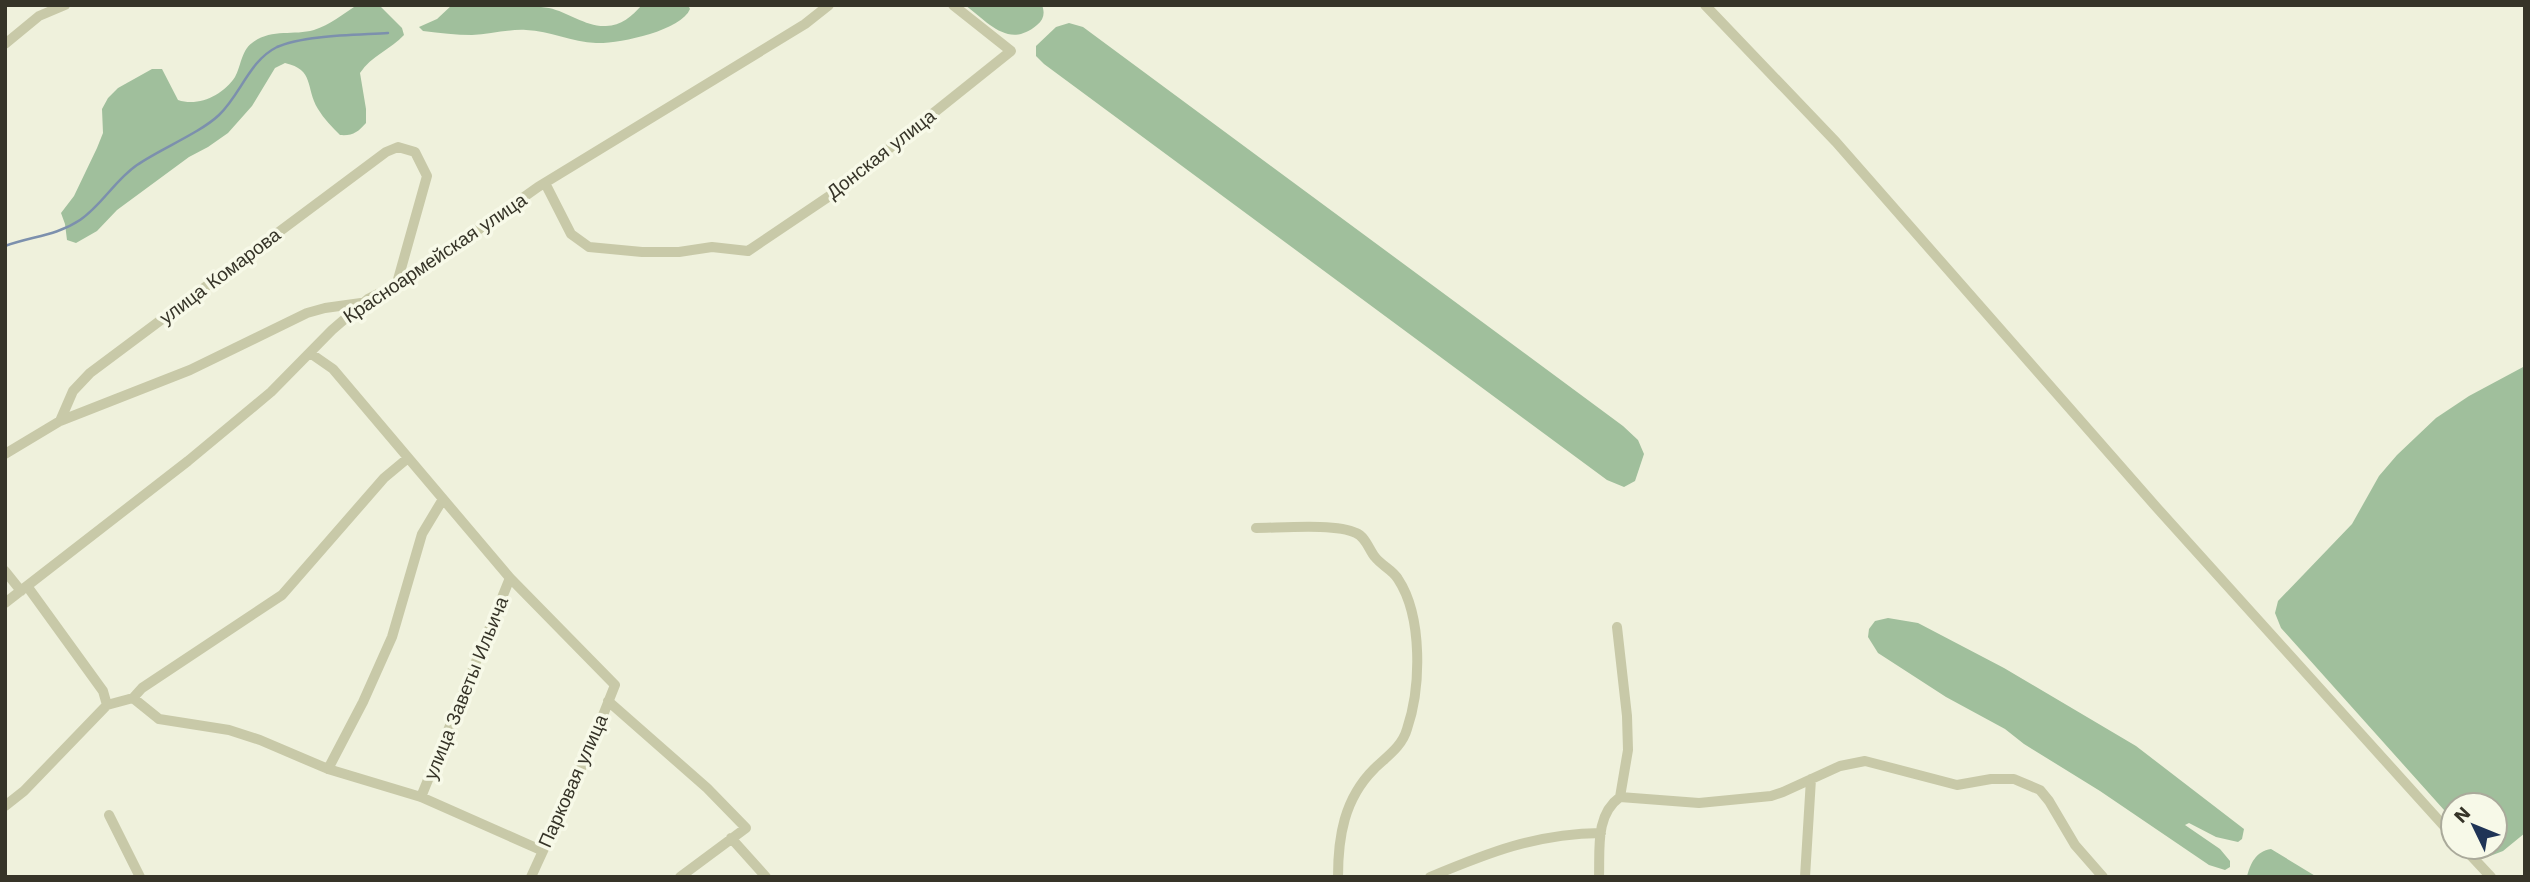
<svg xmlns="http://www.w3.org/2000/svg" width="2530" height="882" font-family="'Work Sans',sans-serif">
<rect width="100%" height="100%" fill="#eff1dc"/>
<path fill="#a0bf9c" d="M357 5H379L402 28 404 35C391 49 371 56 360 73L366 109V123C358 132 353 136 340 135 332 127 324 119 318 109 305 87 315 70 285 63L275 68 252 106 228 133 208 147 189 157 117 210 97 231 76 243 67 240 65 224 61 213 74 196 97 148 103 133 102 109 108 98 118 88 152 69H162L178 100C199 107 223 95 235 77 241 67 241 51 252 43 271 28 293 36 314 30 330 25 343 14 357 5Z
M452 5C484 5 517 3 549 8 568 12 586 27 606 26 621 26 632 16 642 5H688L690 9C681 31 618 44 596 43 572 42 550 31 526 30 509 29 490 34 472 35 456 35 440 33 423 31L419 27 437 19Z
M965 5H1042C1045 13 1044 19 1037 25 1009 49 989 23 965 5Z
M1069 23 1083 27 1623 426 1638 440 1644 454 1635 481 1624 487 1607 480 1044 64 1036 56V46L1056 27Z
M2525 366V833L2503 851 2490 856 2480 847H2495V805H2453V820L2281 628 2275 613 2278 601 2352 524 2379 476 2397 455 2436 418 2469 396Z
M1888 618 1918 623 2004 668 2136 746 2244 829 2242 839 2238 842 2216 837 2189 823 2185 825 2220 849 2230 861V867L2225 870 2209 865 2100 791 2024 744 2005 729 1946 697 1878 653 1868 637 1869 629 1875 621Z
M2271 849 2317 877H2247C2250 864 2256 851 2271 849Z"/>
<g fill="none" stroke-linecap="round" stroke-linejoin="round">
<path stroke="#7c90ad" stroke-width="2.5" d="M5 246C32 236 56 236 80 220 102 205 115 180 137 165 160 149 200 133 219 115 241 94 249 61 277 47 303 35 358 35 388 33"/>
<path stroke="#c8c9a8" stroke-width="10" d="M1705 5 1836 142 2158 509 2453 836
M5 44 39 16 65 5
M545 183 571 234 589 247 642 252H679L712 247 748 251 831 195 1011 51 953 5
M310 353 333 369 510 578 615 685 588 753 531 877
M60 421 73 391 90 373 386 152 398 147 415 152 427 176 397 283
M5 454 60 421 190 370 307 313 325 308 361 303
M1256 528C1280 528 1336 523 1356 533 1366 537 1369 550 1375 557 1382 566 1393 570 1398 579 1423 617 1421 688 1407 729 1402 747 1386 757 1374 769 1344 799 1338 837 1338 877
M5 571 21 591
M27 586 103 691 107 705
M5 603 188 461 271 392 332 330 368 299 415 275 538 187 805 24 829 5
M133 698 159 719 229 730 260 740 328 769 421 797 543 851
M608 701 707 788 746 828 680 877
M328 769 363 702 392 637 422 534 443 499
M421 797 510 578
M1620 797 1699 803 1771 796 1783 792 1840 766 1865 761 1957 785 1991 779H2014L2040 790 2049 801 2075 845 2103 877
M5 806 24 791 107 705 133 698 142 688 282 595 384 478 408 458
M109 815 140 877
M731 838 766 877
M2463 847 2491 877
M1430 877C1490 852 1535 834 1601 833
M1599 877C1600 849 1595 815 1620 797L1628 750 1627 716 1617 627
M1805 877 1811 779"/>
</g>
<g text-anchor="middle" dominant-baseline="central" stroke-width="7" stroke-linejoin="round" paint-order="stroke">
<g font-size="19" fill="#363428" stroke="#f7f9e8">
<text transform="translate(881 154) rotate(-38)">Донская улица</text>
<text transform="translate(435 258) rotate(-34)">Красноармейская улица</text>
<text transform="translate(220 276) rotate(-37)">улица Комарова</text>
<text transform="translate(466 688) rotate(-68)">улица Заветы Ильича</text>
<text transform="translate(573 781) rotate(-66)">Парковая улица</text>
</g>
</g>
<rect width="2530" height="882" fill="none" stroke="#363428" stroke-width="14"/>
<g transform="translate(2474 826) rotate(313)"><circle r="33" fill="#f7f9e8" stroke="#aaaa9b" stroke-width="2"/>
<path d="M0-5L12 26L0 18L-12 26Z" fill="#1f3456"/>
<text y="-10" font-size="19" font-weight="bold" text-anchor="middle" fill="#363428">N</text>
</g>
</svg>
